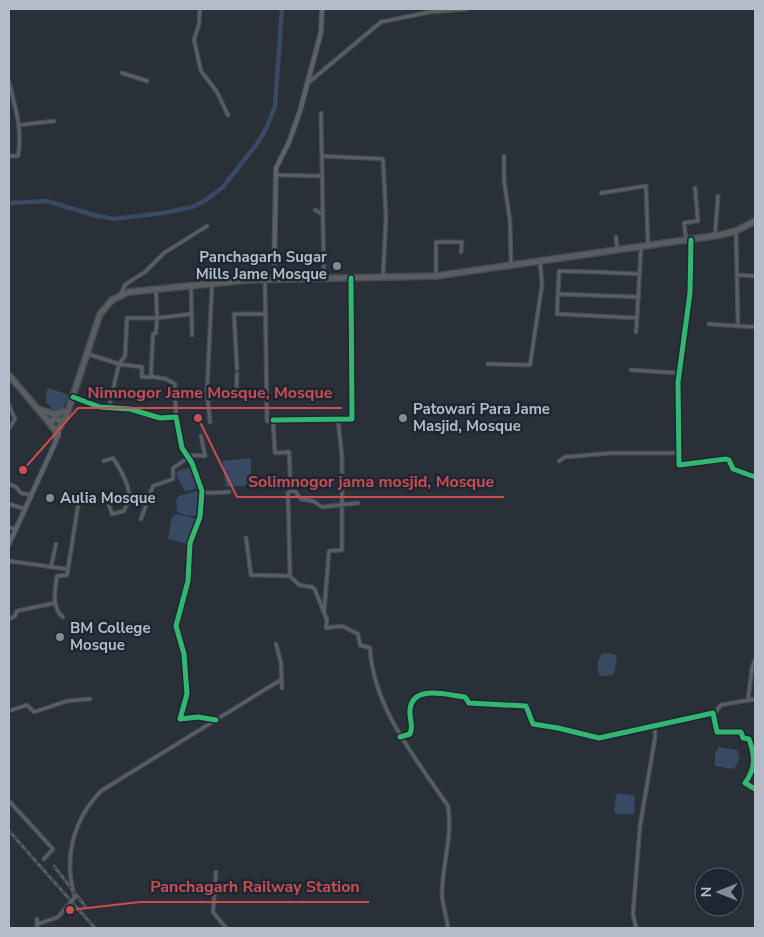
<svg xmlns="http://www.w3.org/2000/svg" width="764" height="937" font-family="'Nunito Sans',sans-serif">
<rect width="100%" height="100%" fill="#2a3038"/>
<path fill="#384963" d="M49 388 69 395 62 411 56 413 46 402V392Z
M251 458V483L245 486 226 487 222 461Z
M191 467 199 488 185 491 176 474 178 471Z
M196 491 201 493 199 515 188 516 177 512 176 500 179 496Z
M177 514 197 519 188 544 168 539 172 517Z
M610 653 617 656 615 671 612 675 600 676C597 670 596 659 603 654Z
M719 747 737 750 740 758 734 769 715 766V753Z
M619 793 635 796 634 814H617L614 811 616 795Z"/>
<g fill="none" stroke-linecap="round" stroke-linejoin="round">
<path stroke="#384963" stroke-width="4.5" d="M9 203 47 201 97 216 114 219 163 213 192 207 206 200 223 187 257 144 267 127 275 106 282 9"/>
<defs>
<path id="minor" d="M200 9 199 24 194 40 201 71 217 92 228 115
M122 73 147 81
M9 82C15 107 23 130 18 156H9
M308 83 381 22 430 12 467 9
M321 113 324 278
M19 125 54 121
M322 156 383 159 386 218 383 276
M504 156V180L510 221 511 264
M276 175 322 176
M601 193 646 186 648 245
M315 210 322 214
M736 232 738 326 755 327
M715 235 718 196
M616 237 617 249
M686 239 684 223 698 221 695 188
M691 240 690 293 678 382 679 465 726 459 729 460 733 469 755 477
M313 259 314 261 312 262 311 260Z
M596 272 559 271 557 314 637 318 641 248
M596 272 640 274
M738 275 755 276
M436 276V242H462L461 252
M212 285 207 392 236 395 266 391
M191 286 192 335
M558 294 639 297
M120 295 126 284 145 272 164 253 207 226
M709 324 738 326
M636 332 637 318
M88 354 119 364 125 356 127 318H157L156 289
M488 364 530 365 542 285 540 261
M237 369 234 314H266
M631 370 679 373
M207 392 210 422
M236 395 237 374
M73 397 100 407 130 409 160 418 176 417 182 448 192 463 202 491 200 517 190 543 188 581 176 626 184 654 187 694 180 719 198 717 216 720
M9 405 15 419 9 428
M109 407 119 364 142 367V377H152
M176 417 175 384 166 379 154 377 151 374 153 334 156 333 157 318 192 314
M273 420 352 419 351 279
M187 455 205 456 201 436
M104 461 113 458C122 472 130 486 130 502
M559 461 565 457 612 453H679
M9 484 16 487 21 493 31 495
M202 491 208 493 229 492
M291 491H295L301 499 313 501 322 507 358 503
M9 504 25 509
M109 504 112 514 124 511 128 502 146 503
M141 519 153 486 173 479V468L188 458
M9 527 15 529
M246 538 251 575 290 576 288 493 291 491 289 452 275 453 273 420 267 421 265 281
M9 561 67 569
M51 567 56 544
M290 576 299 585 312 587 315 590 327 620 326 628 342 626 358 634 360 645 370 648C373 707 416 759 448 806 453 836 442 865 442 894 442 903 447 918 448 928
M324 613 329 551 342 550V457L338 420
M63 617C51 608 55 589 57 576L67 575 78 506
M9 619 15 616 17 611 55 603
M276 644 281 663 282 688
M748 700 752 668 755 660
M9 711 27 705 34 712 67 701 90 699
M715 713 721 705 755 699
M400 737 410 734C414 726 409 719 410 710 412 684 447 695 465 697L469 703 526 706 533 724 558 728 599 738 713 713 717 732H741L743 738 749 739C755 756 756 768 745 783L755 789
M9 801 53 849 44 859
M216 872 213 912 226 928
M38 924 58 917 75 897C63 859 73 820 101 791L282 679
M37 928V919
M636 928 633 914 640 826 655 738V729L652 726"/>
<path id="major" d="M274 279 276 168 289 142 300 111 321 32 322 9
M58 437 59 428
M9 544 56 441 55 429"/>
<path id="highway" d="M9 375 51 425
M41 410 54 414 67 411
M51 424a5 5 0 1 1 10 0a5 5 0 1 1-10 0Z
M61 422 66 417 100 314 112 300 129 292 248 280 436 276 720 235 736 231 755 221"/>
</defs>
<use href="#minor" stroke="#484c53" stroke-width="5"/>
<use href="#major" stroke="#484c55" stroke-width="6"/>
<use href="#highway" stroke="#474c53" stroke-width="8"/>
<use href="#minor" stroke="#5a5e66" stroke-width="2.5"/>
<use href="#major" stroke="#5c6168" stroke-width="4"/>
<use href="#highway" stroke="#5a5d60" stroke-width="5"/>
<defs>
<path id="rail" d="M9 831 95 928
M54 866 85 906"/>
</defs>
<use href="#rail" stroke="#595d64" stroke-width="3"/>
<use href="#rail" stroke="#1d2633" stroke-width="1" stroke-dasharray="4" stroke-linecap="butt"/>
<defs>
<path id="cycleway" d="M691 240 690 293 678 382 679 465 726 459 729 460 733 469 755 477
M73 397 100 407 130 409 160 418 176 417 182 448 192 463 202 491 200 517 190 543 188 581 176 626 184 654 187 694 180 719 198 717 216 720
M273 420 352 419 351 278
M400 737 410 734C414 726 409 719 410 710 412 684 447 695 465 697L469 703 526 706 533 724 558 728 599 738 713 713 717 732H741L743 738 749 739C755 756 756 768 745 783L755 789"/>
</defs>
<use href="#cycleway" stroke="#1d2633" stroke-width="8"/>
<use href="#cycleway" stroke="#33b770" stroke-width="5"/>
</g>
<g fill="#848b96" stroke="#1d2633" stroke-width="2">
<circle cx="337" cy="266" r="5"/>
<circle cx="403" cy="418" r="5"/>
<circle cx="50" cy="498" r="5"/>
<circle cx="60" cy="637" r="5"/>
</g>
<g text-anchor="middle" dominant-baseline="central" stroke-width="5" stroke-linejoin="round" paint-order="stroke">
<g font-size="15" font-weight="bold" fill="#b4bcc9" stroke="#1d2633" text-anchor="start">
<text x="327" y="257" text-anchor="end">Panchagarh Sugar<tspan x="327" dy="17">Mills Jame Mosque</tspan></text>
<text x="413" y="409">Patowari Para Jame<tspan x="413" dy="17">Masjid, Mosque</tspan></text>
<text x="60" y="498">Aulia Mosque</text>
<text x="70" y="628">BM College<tspan x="70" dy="17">Mosque</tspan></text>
</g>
</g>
<path fill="none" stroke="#ce4d50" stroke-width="2" d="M23 470L78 408H342M198 418L237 497H504M70 910L140 902H369"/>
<g fill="#ce4d50" stroke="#1d2633" stroke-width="2">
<circle cx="23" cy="470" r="5"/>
<circle cx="198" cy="418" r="5"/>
<circle cx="70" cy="910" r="5"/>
</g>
<g font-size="16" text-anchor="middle" font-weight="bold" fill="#ce4d50" stroke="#1d2633" stroke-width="5" stroke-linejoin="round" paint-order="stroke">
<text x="210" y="398">Nimnogor Jame Mosque, Mosque</text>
<text x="371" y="487">Solimnogor jama mosjid, Mosque</text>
<text x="255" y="892">Panchagarh Railway Station</text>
</g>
<rect width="764" height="937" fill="none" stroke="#b4bcc9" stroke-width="20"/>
<g transform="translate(719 892) rotate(270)"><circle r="24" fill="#1d2633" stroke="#59626f"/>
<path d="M0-4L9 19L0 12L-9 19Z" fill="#848b96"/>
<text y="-8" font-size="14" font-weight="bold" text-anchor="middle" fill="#b4bcc9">N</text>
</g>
</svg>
